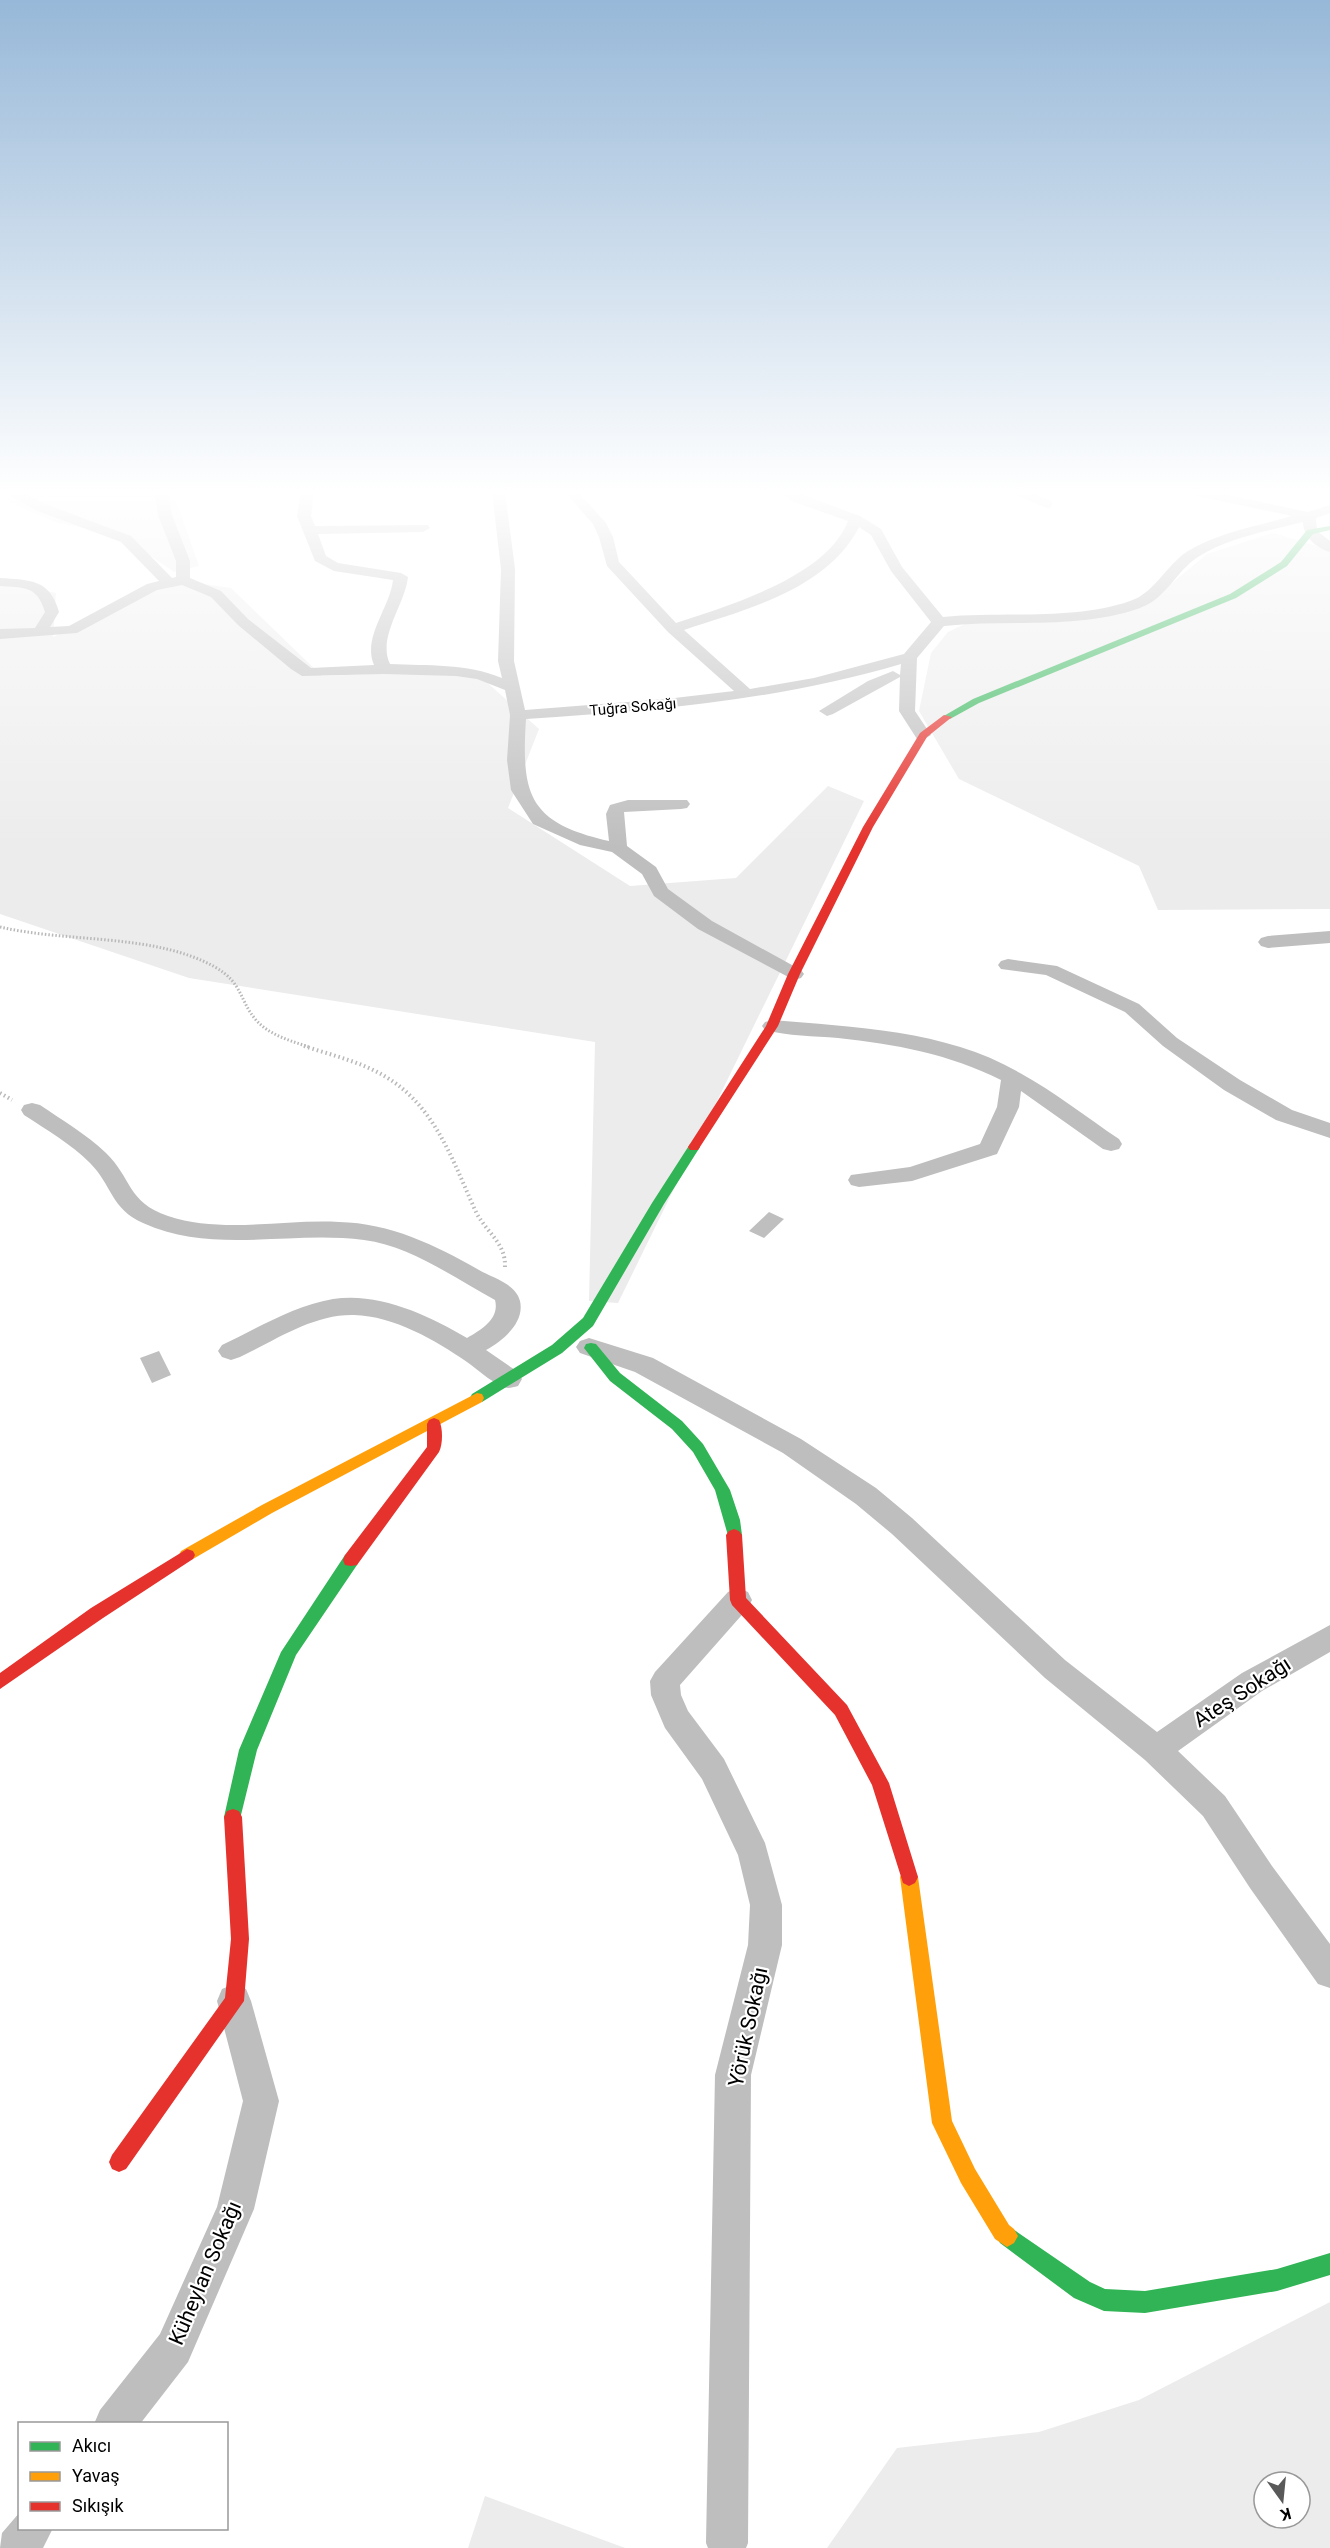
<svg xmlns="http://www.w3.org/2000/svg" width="1330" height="2548" font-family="Roboto,sans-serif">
<rect width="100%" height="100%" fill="#fff"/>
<path fill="#ececec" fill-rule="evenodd" d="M0 492H173L199 566 174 572 122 536 55 522 0 498Z
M1273 533 1317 546 1330 541V909L1158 910 1139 866 959 779 919 711 931 653 948 632 969 622H1055L1143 607 1207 554Z
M176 580 231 588 322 676 473 670 539 729 508 808 630 886 736 878 828 786 864 801 618 1303 589 1301 595 1042 189 978 0 914V582L56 593 53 637Z
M1330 2302V2548H827L897 2448 1039 2432 1139 2400ZM1264 2482H1300V2518H1264Z
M485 2496 625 2548H468Z"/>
<path fill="#bfbfbf" d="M769 1212 784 1219 764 1238 749 1231Z
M159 1351 171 1375 152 1383 140 1358Z"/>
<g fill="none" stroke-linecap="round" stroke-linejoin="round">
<path stroke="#b9b9b9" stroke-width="3" stroke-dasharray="1.5 2" stroke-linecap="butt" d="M0 927C68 943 154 933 215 967 243 983 239 1000 256 1020 269 1035 291 1041 309 1047"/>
<path stroke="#b9b9b9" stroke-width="4" stroke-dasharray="1.5 3" stroke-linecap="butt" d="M304 1046C331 1055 362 1062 386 1077 436 1107 453 1162 476 1212 486 1232 506 1243 505 1267
M0 1093 12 1100"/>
<path stroke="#bebebe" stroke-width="8" d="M1019 492 1048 504"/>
<path fill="#bebebe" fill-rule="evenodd" d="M5 492H21L45 504 131 536 172 578 176 577V561L158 515 155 492H168L172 515 190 561V578L221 591 248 619 311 668 374 665C362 637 390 608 393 580L334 571 315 561 297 516 301 492H314L311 516 315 526 428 525 430 528 423 532 318 534 326 556 338 563 401 573 408 577C405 605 377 637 390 664 428 666 466 663 502 678L498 661 501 569 492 492H505L515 569 514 661 525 710 666 699 734 691 668 632 607 566 599 537 593 524 565 492H578L606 523 613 537 619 562 676 623C727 606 827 577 848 521L794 502 779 492H795L860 516 881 529 902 567 943 617C1002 611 1073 621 1130 601 1155 593 1166 565 1188 551 1219 532 1258 526 1292 516L1197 496 1191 492H1214L1308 512 1330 505V513L1316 518 1317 531 1330 541V552C1316 548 1303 536 1303 522 1268 531 1229 537 1198 557 1176 571 1166 599 1140 608 1078 630 1008 619 944 626L917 658 915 711 931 735 923 740 917 739 899 711 900 677 833 714 827 716 819 711 868 681 893 671 900 675 901 664C779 700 653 711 526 719 521 795 529 823 609 841L606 814 610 805 628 800H687L690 804 687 808 681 809 624 812 627 846 656 867 668 889 712 921 801 970 804 974 801 978 794 980 698 929 654 896 642 874 612 852 580 845 533 824 511 790 507 760 510 715 505 690 477 679 456 676 384 674 302 676 291 669 238 625 211 597 182 585 157 590 77 633 0 639V629L35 628 45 612C37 585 24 588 0 586V578C30 580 50 579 59 612L50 627 69 626 147 584 159 581 121 542 35 510ZM859 527 871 535 891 571 931 622 904 654 814 678 750 689 684 630C744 610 827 590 859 527Z
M1330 931V943L1268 948 1261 946 1258 942 1261 938 1268 936Z
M1008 959 1057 966 1139 1004 1177 1038 1240 1080 1292 1110 1330 1123V1138L1276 1120 1224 1090 1163 1046 1125 1012 1046 975 1001 969 998 965 1001 961Z
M772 1020C854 1027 947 1030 1020 1073 1055 1092 1086 1117 1119 1139L1122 1144 1119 1149 1111 1151 1103 1149 1021 1091 1019 1107 997 1154 912 1181 859 1187 851 1185 848 1180 851 1175 910 1167 980 1144 997 1107 1001 1080C949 1054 895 1044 838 1038 814 1036 788 1036 765 1030L762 1026 765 1022Z
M32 1103 40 1105C62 1120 86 1134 106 1153 132 1178 127 1202 168 1216 223 1234 282 1219 339 1222 390 1223 435 1245 479 1270 493 1278 516 1284 520 1301 525 1323 502 1341 486 1350L518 1372 522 1379 518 1386C511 1388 507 1389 501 1386 489 1380 478 1370 467 1362 435 1340 394 1316 354 1315 313 1314 276 1340 240 1357L231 1360 222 1357 218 1351 222 1345C258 1328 293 1306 333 1299 379 1292 428 1315 467 1338 481 1330 500 1319 495 1300 454 1278 411 1246 364 1240 290 1230 214 1255 143 1223 111 1209 112 1185 90 1163 71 1144 47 1130 24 1115L21 1110 24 1105Z
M589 1338 653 1358 801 1439 876 1488 912 1518 1065 1660 1157 1732 1242 1673 1330 1625V1652L1262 1691 1178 1751 1225 1796 1272 1866 1330 1944V1988L1318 1984 1250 1888 1203 1816 1145 1760 1045 1678 892 1534 856 1504 783 1453 635 1372 580 1353 576 1347 580 1341Z
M738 1588 748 1592 752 1600 748 1608 680 1685 681 1695 688 1711 724 1759 765 1843 782 1905V1945L751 2075 748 2543 746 2548H708L706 2543 715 2075 748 1945 750 1905 738 1855 702 1779 665 1728 651 1695 650 1681 655 1672 728 1592Z
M234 1984 246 1989 251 2001 279 2101 254 2209 188 2362 140 2424H94L100 2410 160 2334 217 2207 243 2101 217 2001 222 1989Z
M20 2512V2528H53L43 2548H0L2 2533Z"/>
<path fill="#30b455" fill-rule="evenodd" d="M1330 526V530L1313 534 1287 566 1236 598 979 703 950 719 942 717 973 699 1230 594 1281 562 1307 530Z
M694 1143 700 1147 664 1204 593 1326 562 1353 482 1402H472L470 1398 472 1394 552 1345 583 1318 652 1203 690 1144Z
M591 1343 596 1344 620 1373 682 1421 703 1444 730 1490 740 1520 742 1535 739 1539 734 1541 729 1539 715 1490 693 1452 672 1429 610 1381 584 1348 586 1344Z
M351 1554 357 1555 359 1560 357 1565 296 1655 257 1750 239 1823 233 1825 227 1823 224 1817 239 1750 281 1652 345 1555Z
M1007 2225 1090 2282 1105 2289 1145 2291 1277 2269 1330 2253V2275L1277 2291 1145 2313 1104 2311 1074 2298 1000 2243 996 2236 1000 2229Z"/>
<path fill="#ff9f0a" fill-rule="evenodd" d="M477 1393 482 1394 484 1398 482 1402 272 1513 193 1559 187 1561 181 1559 179 1555 181 1551 262 1505Z
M909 1868 915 1871 918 1877 952 2121 975 2169 1009 2225 1014 2229 1018 2236 1014 2243 1007 2247 995 2239 961 2183 932 2123 900 1877 903 1871Z"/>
<path fill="#e5322d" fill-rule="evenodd" d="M944 715 952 717 927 737 873 827 800 974 778 1026 698 1150H690L688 1147 766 1026 788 974 863 827 920 733Z
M434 1418 439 1420C443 1428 443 1444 439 1452L357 1565 351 1566 345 1565 343 1560 345 1555 427 1447V1424L429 1420Z
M734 1529 739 1531 742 1535 746 1598 847 1705 889 1783 918 1877 915 1883 909 1886 903 1883 872 1785 835 1715 732 1605 730 1600 726 1535 729 1531Z
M187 1549 193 1551 195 1555 193 1559 103 1618 0 1689V1673L91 1608Z
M233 1809 239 1811 242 1817 249 1939 244 2001 126 2169 119 2172 112 2169 109 2162 112 2155 225 1998 231 1939 224 1817 227 1811Z"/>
</g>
<linearGradient id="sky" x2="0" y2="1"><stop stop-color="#97b8d8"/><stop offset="0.58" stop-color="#fff"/><stop offset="1" stop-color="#fff" stop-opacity="0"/></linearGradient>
<rect width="1330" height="848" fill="url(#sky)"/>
<g text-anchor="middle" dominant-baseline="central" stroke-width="4.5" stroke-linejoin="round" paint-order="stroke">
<g font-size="15" fill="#000" stroke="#fff">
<text transform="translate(633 707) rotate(-5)">Tuğra Sokağı</text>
</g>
<g font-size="21" fill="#000" stroke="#fff">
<text transform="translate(1242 1692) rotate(-33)">Ateş Sokağı</text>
<text transform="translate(748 2027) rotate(-78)">Yörük Sokağı</text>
<text transform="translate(205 2273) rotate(-67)">Küheylan Sokağı</text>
</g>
</g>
<rect x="18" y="2422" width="210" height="108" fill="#ffffff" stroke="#999999" stroke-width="1.5"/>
<rect x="30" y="2442" width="30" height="9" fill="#30b455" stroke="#999999" stroke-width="1.5"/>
<text x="72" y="2452" font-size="18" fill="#000000">Akıcı</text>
<rect x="30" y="2472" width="30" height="9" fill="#ff9f0a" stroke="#999999" stroke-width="1.5"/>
<text x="72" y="2482" font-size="18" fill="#000000">Yavaş</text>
<rect x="30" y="2502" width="30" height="9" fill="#e5322d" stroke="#999999" stroke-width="1.5"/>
<text x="72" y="2512" font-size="18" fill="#000000">Sıkışık</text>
<g transform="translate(1282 2500) rotate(165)"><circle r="28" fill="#ffffff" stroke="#999999" stroke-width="1.5"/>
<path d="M0-4.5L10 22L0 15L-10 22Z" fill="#595959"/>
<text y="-9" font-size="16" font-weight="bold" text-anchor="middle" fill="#000000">K</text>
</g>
</svg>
